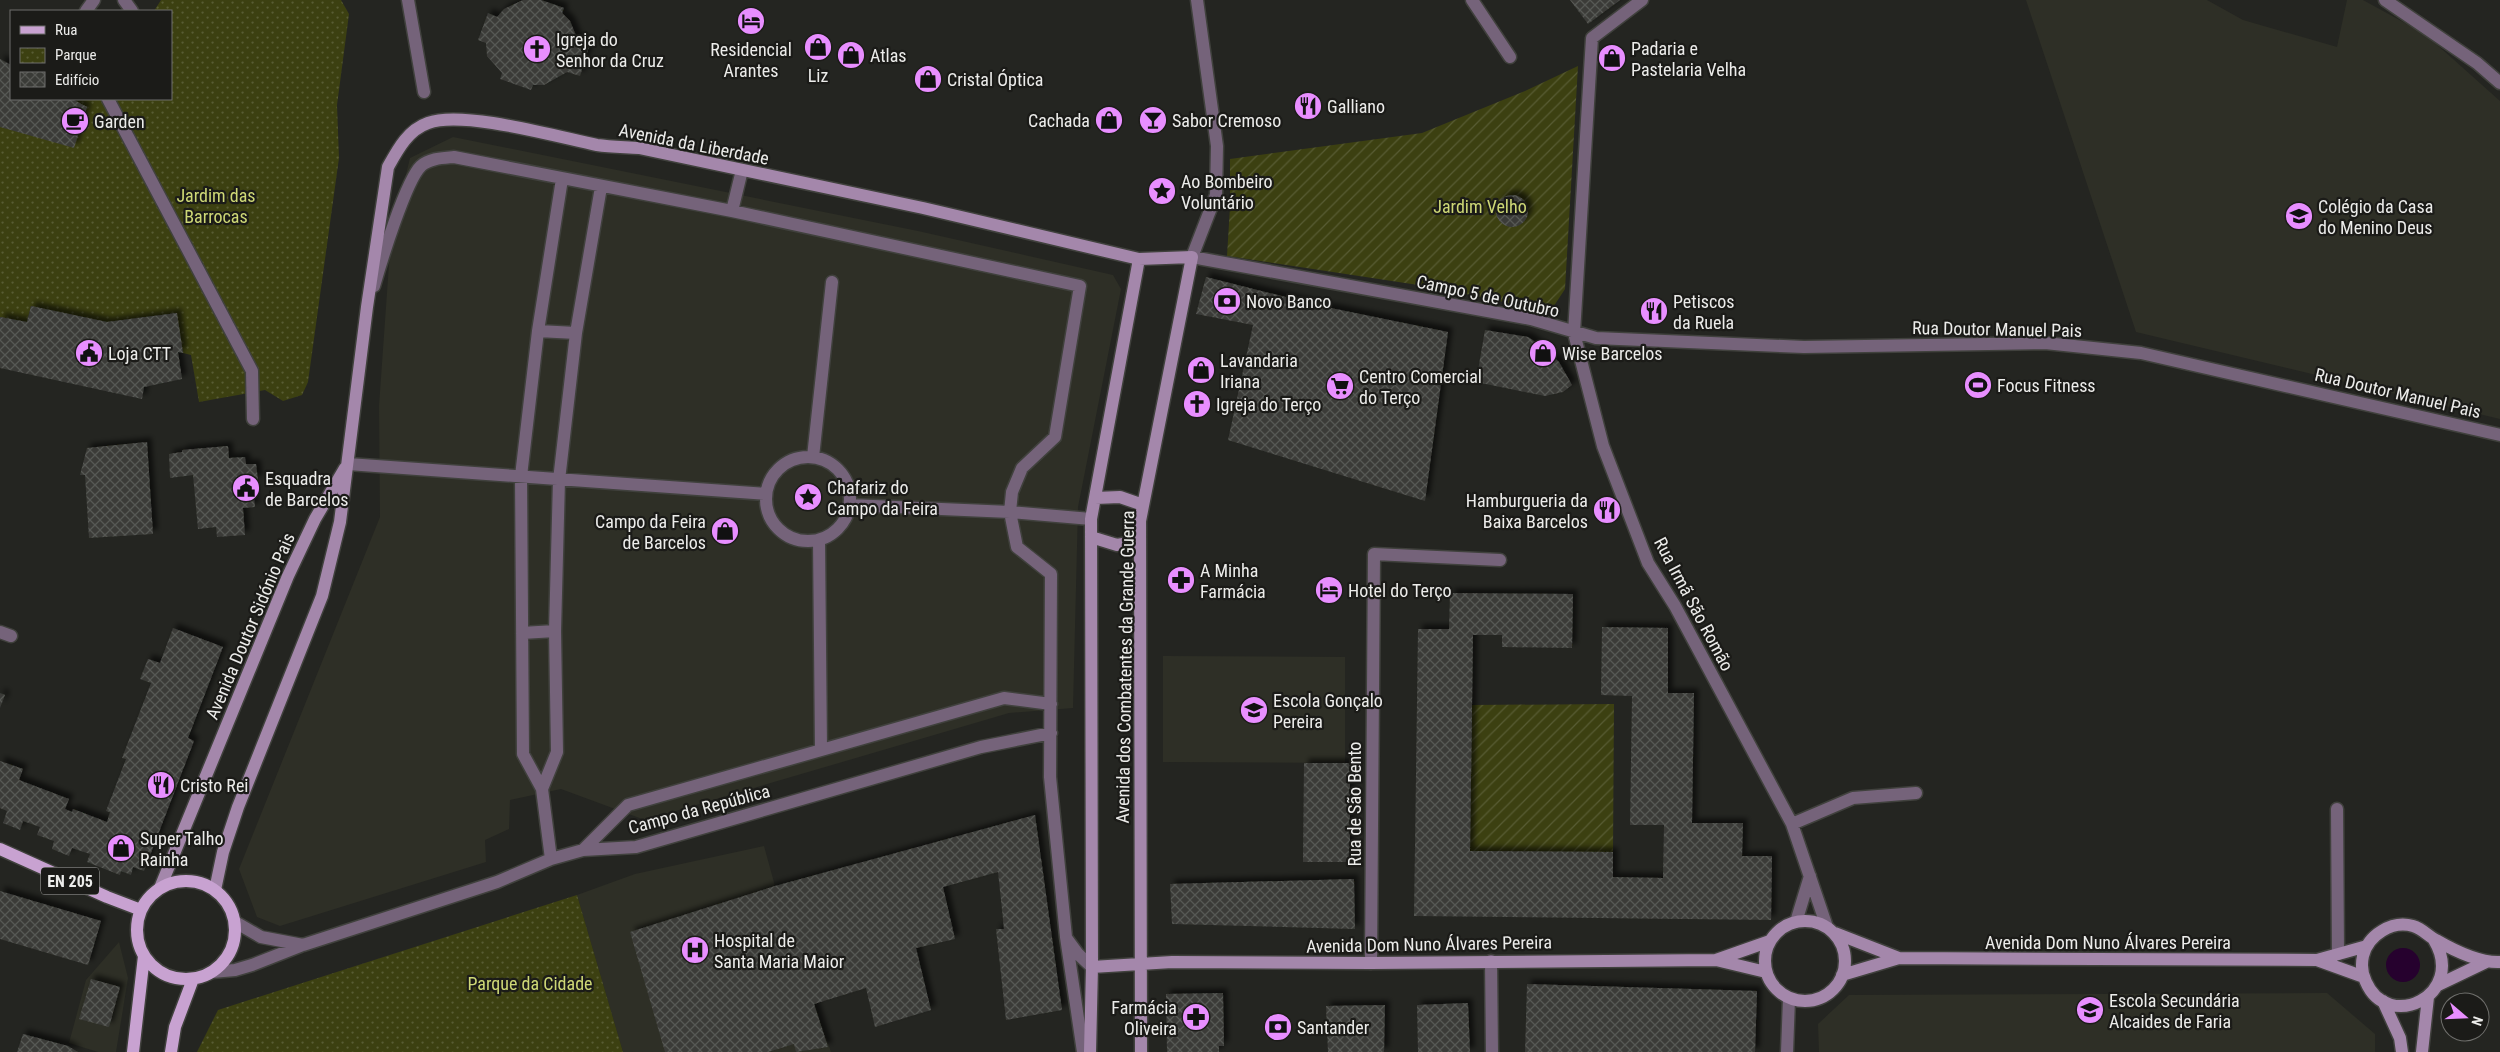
<svg xmlns="http://www.w3.org/2000/svg" width="2500" height="1052" font-family="'Roboto Condensed',sans-serif">
<defs>
<pattern id="park-dots" width="8" height="8" patternUnits="userSpaceOnUse" patternTransform="scale(1.25)"><rect width="8" height="8" fill="#3c4011"/><path d="M2 2h.1M6 6h.1" fill="none" stroke="#585c34" stroke-width="1.8" stroke-linecap="round"/></pattern>
<pattern id="garden-furrows" width="10" height="10" patternUnits="userSpaceOnUse" patternTransform="scale(1.25)"><rect width="10" height="10" fill="#3c4011"/><path d="M-1 1l2-2M0 10L10 0M9 11l2-2" fill="none" stroke="#585c34"/></pattern>
<pattern id="building-cross-hatch" width="8" height="8" patternUnits="userSpaceOnUse" patternTransform="scale(1.25)"><rect width="8" height="8" fill="#3a3b37"/><path d="M0 0l8 8M0 8l8-8" fill="none" stroke="#575854"/></pattern>
<filter id="shadow"><feDropShadow dx="4.5" dy="-4.5" stdDeviation="2.5" flood-color="#0009"/></filter>
</defs>
<rect width="100%" height="100%" fill="#242521"/>
<path fill="#2e2f26" d="M2026 0H2207L2243 20 2337 47 2347 0H2363L2425 34 2500 101V419L2136 332Z
M453 137 918 231 1113 275 1121 289 1078 507 1073 708 1009 713 645 820 561 789 510 800 509 829 485 840 486 862 280 926 257 917 239 869 380 517 379 406 391 236 410 158Z
M1163 656 1345 657V763L1163 762Z
M764 846 775 886 831 1052H623L577 895 635 874Z
M119 942 128 978 116 1052H98L69 1043 86 980Z
M2327 993 2375 1034V1052H1819L1818 1024 1849 995Z"/>
<path fill="url(#park-dots)" d="M161 0H341L349 14 337 105 339 158 308 382 302 395 283 401 265 390 199 402 191 355 183 353 176 313 107 322 31 306 27 322 0 317V127L82 99H171V11H154Z
M577 895 623 1052H197L218 1010Z"/>
<path fill="url(#garden-furrows)" d="M1578 66 1565 289 1550 312 1438 288 1227 256 1230 207V159L1422 133 1525 91Z
M1614 704 1613 852 1470 851 1472 705Z"/>
<path fill="#26012e" d="M2386 965a17 17 0 1 1 34 0a17 17 0 1 1-34 0Z"/>
<path fill="url(#building-cross-hatch)" filter="url(#shadow)" d="M523 0H541L564 8 562 13 570 21 577 38 590 43 580 76 567 72 544 85H533L531 90 500 79 502 73 487 56 486 43 478 40 488 13 497 17 504 9Z
M1570 0H1620L1588 24Z
M0 59 11 65V99H72L87 107 74 148 0 127Z
M1496 211a16 16 0 1 1 32 0a16 16 0 1 1-32 0Z
M1206 277 1321 306 1448 332 1425 501 1228 440 1253 325 1196 314Z
M31 306 107 322 177 313 183 353 178 352 182 379 144 387 142 399 0 368V317L27 322Z
M1485 330 1528 337 1543 347 1559 362 1572 385 1563 392 1545 396 1476 382Z
M147 442 153 534 89 538 85 475H80L87 448Z
M228 446 229 458 245 457 246 464H256L258 480H252L255 507 243 508 245 535 217 537 216 527 198 529 193 475 170 478 169 454 182 452V450Z
M1450 593 1573 594 1572 648 1502 647V635H1473L1470 851 1613 852V877L1663 878 1664 825H1630L1632 696 1601 695 1602 627 1668 628V693H1694L1692 823H1743L1742 856H1772L1771 920 1414 916 1418 629H1449Z
M173 628 223 647 188 738 194 741 144 871 133 867 131 875 121 871 120 875 87 862 90 854 72 848 69 856 52 849 54 841 37 835 40 827 23 821 20 830 3 823 7 811 0 808V761L23 769 19 780 69 799 65 809 72 812 73 809 107 822 110 812 106 811 126 759 122 758 151 683 140 679 148 659 160 663Z
M0 693 5 695 0 708Z
M1304 763H1350V862H1303Z
M1035 815 1062 1010 1006 1020 996 929H1004L998 872 943 887 955 939 916 948 931 1010 875 1027 866 988 814 1004 828 1047 796 1052 794 1044 768 1052H665L630 932 775 886Z
M1354 879 1355 929 1172 924 1170 884Z
M0 891 101 921 88 965 0 939Z
M91 979 120 987 109 1027 79 1019Z
M1527 984 1757 991 1755 1052H1525Z
M1223 993 1224 1046H1219V1052H1167L1166 994Z
M1468 1003 1470 1052H1418L1417 1005Z
M1385 1005 1384 1052H1328L1326 1006Z
M23 1034 68 1046 78 1052H17Z"/>
<g fill="none" stroke-linecap="round" stroke-linejoin="round">
<defs>
<path id="street" d="M124 0 132 11
M408 0 424 92
M1197 0 1217 146 1216 195 1192 257 1531 319 1596 338 1804 347 2045 343 2141 353 2500 435
M1472 0 1510 57
M1642 0 1592 38 1574 333 1603 446 1648 563 1675 606 1792 824 1827 927
M2385 0 2477 63 2500 83
M86 11 94 0
M108 99 252 371 253 419
M732 211 742 170
M374 286C381 262 406 180 421 166 430 158 444 158 454 157L732 211 1080 286 1055 437 1022 468 1012 492 1010 512 1017 547 1051 574 1050 777 1066 937 1083 1052
M538 331 576 333
M813 457 832 282
M766 499a42 42 0 1 1 84 0a42 42 0 1 1-84 0Z
M348 464 766 494
M850 505 1010 512 1091 519
M819 540 821 750
M0 632 11 636
M522 633 555 631
M542 789 557 752 555 631 559 480 576 333 601 187
M2337 809 2338 954
M1792 824 1853 798 1916 793
M583 850 628 805 1004 698 1051 704
M551 859 542 789 523 754 521 476 538 331 562 179
M235 922 261 937 303 945
M1796 922 1810 876
M1067 939 1078 954 1092 967
M1491 961 1492 1052
M1371 963 1374 554 1500 560
M212 972 235 970 252 965 303 945 497 882 551 859 583 850 636 847 981 747 1051 733
M1787 1052 1789 999"/>
<path id="secondary" d="M1095 498 1120 497 1143 505
M1091 537 1117 545 1140 541
M160 888 288 576 315 519 345 468
M215 890 223 852 238 807 322 596 340 522 367 307 388 167C398 149 408 130 428 123 463 110 558 137 597 145 611 147 626 147 639 148L923 208 1139 259 1192 257 1140 521 1141 1052
M1765 961a40 40 0 1 1 80 0a40 40 0 1 1-80 0Z
M1835 933 1899 958
M2434 940C2467 995 2388 1033 2366 982 2362 974 2361 965 2363 956 2368 935 2392 920 2413 926 2423 929 2428 936 2436 940 2455 951 2479 963 2500 962
M1716 960 1770 941
M2317 960 2364 977
M1092 967 1172 962 1371 963 1716 960 1766 972
M1842 975 1899 958 2317 960 2367 946
M2438 985 2486 962
M2383 1001 2400 1038 2402 1052
M1090 1052 1092 967 1091 519 1139 259
M2422 1052 2428 997"/>
<path id="primary" d="M0 849 107 897 141 910
M137 930a49 49 0 1 1 98 0a49 49 0 1 1-98 0Z
M133 1052 144 956
M171 1052 175 1027 193 979"/>
</defs>
<use href="#street" stroke="#40413d" stroke-width="15"/>
<use href="#secondary" stroke="#40413d" stroke-width="15"/>
<use href="#primary" stroke="#40413d" stroke-width="15"/>
<use href="#street" stroke="#75637a" stroke-width="12"/>
<use href="#secondary" stroke="#a487ab" stroke-width="12"/>
<use href="#primary" stroke="#c8a2d1" stroke-width="12"/>
</g>
<defs>
<symbol id="hotel-disc" viewBox="-11 -11 22 22"><circle r="9.5" fill="#e88eff" stroke="#1b1b18"/><path d="M-6-4.5h1.5V1H6V5H4.5V3h-9V5H-6ZM-4 0a1.8 1.8 0 1 1 3.6 0ZM.5 0V-2.5h3Q6-2.5 6 0Z" fill="#111"/></symbol>
<symbol id="shop-disc" viewBox="-11 -11 22 22"><circle r="9.5" fill="#e88eff" stroke="#1b1b18"/><path d="M-5-2.5h2.3a2.7 3.5 0 0 1 5.4 0H5L5.5 6h-11ZM-1.5-2.5h3a1.5 2.3 0 0 0-3 0Z" fill="#111"/></symbol>
<symbol id="church-disc" viewBox="-11 -11 22 22"><circle r="9.5" fill="#e88eff" stroke="#1b1b18"/><path d="M-1.2-6h2.4v3.5h3.3v2.4h-3.3V6h-2.4V-.1h-3.3v-2.4h3.3Z" fill="#111"/></symbol>
<symbol id="restaurant-disc" viewBox="-11 -11 22 22"><circle r="9.5" fill="#e88eff" stroke="#1b1b18"/><path d="M-5-6h1v4h1v-4h1v4h1v-4h1v5L-1.5 .5V6h-2V.5L-5-1ZM5-6V6H3V1.5H1.5Q1.5-4 5-6Z" fill="#111"/></symbol>
<symbol id="bar-disc" viewBox="-11 -11 22 22"><circle r="9.5" fill="#e88eff" stroke="#1b1b18"/><path d="M-6-5H6L.8 .8V4.5H3.5V6h-7V4.5H-.8V.8Z" fill="#111"/></symbol>
<symbol id="cafe-disc" viewBox="-11 -11 22 22"><circle r="9.5" fill="#e88eff" stroke="#1b1b18"/><path d="M-5.5-4.5H6V0H3Q3 3.5 0 3.5H-2.5Q-5.5 3.5-5.5 0ZM3-3.2v2h1.7v-2ZM-6 4.5H4V6H-6Z" fill="#111"/></symbol>
<symbol id="sight-disc" viewBox="-11 -11 22 22"><circle r="9.5" fill="#e88eff" stroke="#1b1b18"/><path d="M0-6L1.8-2.2L6-1.7L2.9 1.2L3.7 5.4L0 3.3L-3.7 5.4L-2.9 1.2L-6-1.7L-1.8-2.2Z" fill="#111"/></symbol>
<symbol id="school-disc" viewBox="-11 -11 22 22"><circle r="9.5" fill="#e88eff" stroke="#1b1b18"/><path d="M0-5L7-2L0 1L-7-2ZM-4 1L0 2.5L4 1V4Q0 6-4 4Z" fill="#111"/></symbol>
<symbol id="bank-disc" viewBox="-11 -11 22 22"><circle r="9.5" fill="#e88eff" stroke="#1b1b18"/><path d="M-6-4H6V4H-6ZM0-2.3a2.3 2.3 0 1 0 0 4.6a2.3 2.3 0 1 0 0-4.6Z" fill="#111"/></symbol>
<symbol id="civic-disc" viewBox="-11 -11 22 22"><circle r="9.5" fill="#e88eff" stroke="#1b1b18"/><path d="M-.6-6.5H3V-4.5H.6V-3L4-1V1h2V6H-6V1h2V-1L-.6-3ZM-1.2 2.5V6h2.4V2.5Z" fill="#111"/></symbol>
<symbol id="stadium-disc" viewBox="-11 -11 22 22"><circle r="9.5" fill="#e88eff" stroke="#1b1b18"/><path d="M0-5a6.5 5 0 1 0 0 10a6.5 5 0 1 0 0-10ZM-3.5-1.8h7v3.6h-7Z" fill="#111"/></symbol>
<symbol id="supermarket-disc" viewBox="-11 -11 22 22"><circle r="9.5" fill="#e88eff" stroke="#1b1b18"/><path d="M-6-5.5h2.5l.6 2H6L4.5 2H-2.5L-4.4-4H-6ZM-1.5 3.2a1.3 1.3 0 1 0 .1 0ZM3 3.2a1.3 1.3 0 1 0 .1 0Z" fill="#111"/></symbol>
<symbol id="pharmacy-disc" viewBox="-11 -11 22 22"><circle r="9.5" fill="#e88eff" stroke="#1b1b18"/><path d="M-2-6h4v4h4v4h-4v4h-4v-4h-4v-4h4Z" fill="#111"/></symbol>
<symbol id="hospital-disc" viewBox="-11 -11 22 22"><circle r="9.5" fill="#e88eff" stroke="#1b1b18"/><path d="M-5-5h3v3.5h4V-5h3V5h-3V1.5h-4V5h-3Z" fill="#111"/></symbol>
</defs>
<g fill-rule="evenodd">
<use href="#hotel-disc" x="735" y="5" width="32" height="32"/>
<use href="#shop-disc" x="802" y="31" width="32" height="32"/>
<use href="#church-disc" x="521" y="33" width="32" height="32"/>
<use href="#shop-disc" x="835" y="39" width="32" height="32"/>
<use href="#shop-disc" x="1596" y="42" width="32" height="32"/>
<use href="#shop-disc" x="912" y="63" width="32" height="32"/>
<use href="#restaurant-disc" x="1292" y="90" width="32" height="32"/>
<use href="#shop-disc" x="1093" y="104" width="32" height="32"/>
<use href="#bar-disc" x="1137" y="104" width="32" height="32"/>
<use href="#cafe-disc" x="59" y="105" width="32" height="32"/>
<use href="#sight-disc" x="1146" y="175" width="32" height="32"/>
<use href="#school-disc" x="2283" y="200" width="32" height="32"/>
<use href="#bank-disc" x="1211" y="285" width="32" height="32"/>
<use href="#restaurant-disc" x="1638" y="295" width="32" height="32"/>
<use href="#civic-disc" x="73" y="337" width="32" height="32"/>
<use href="#shop-disc" x="1527" y="337" width="32" height="32"/>
<use href="#shop-disc" x="1185" y="354" width="32" height="32"/>
<use href="#stadium-disc" x="1962" y="369" width="32" height="32"/>
<use href="#supermarket-disc" x="1324" y="370" width="32" height="32"/>
<use href="#church-disc" x="1181" y="388" width="32" height="32"/>
<use href="#civic-disc" x="230" y="472" width="32" height="32"/>
<use href="#sight-disc" x="792" y="481" width="32" height="32"/>
<use href="#restaurant-disc" x="1591" y="494" width="32" height="32"/>
<use href="#shop-disc" x="709" y="515" width="32" height="32"/>
<use href="#pharmacy-disc" x="1165" y="564" width="32" height="32"/>
<use href="#hotel-disc" x="1313" y="574" width="32" height="32"/>
<use href="#school-disc" x="1238" y="694" width="32" height="32"/>
<use href="#restaurant-disc" x="145" y="769" width="32" height="32"/>
<use href="#shop-disc" x="105" y="832" width="32" height="32"/>
<use href="#hospital-disc" x="679" y="934" width="32" height="32"/>
<use href="#school-disc" x="2074" y="994" width="32" height="32"/>
<use href="#pharmacy-disc" x="1180" y="1001" width="32" height="32"/>
<use href="#bank-disc" x="1262" y="1011" width="32" height="32"/>
</g>
<g text-anchor="middle" dominant-baseline="central" stroke-width="4.5" stroke-linejoin="round" paint-order="stroke">
<rect fill="#1b1b18" stroke="#adadab" stroke-width="1" x="41" y="867.5" width="58" height="27" rx="4"/>
<g font-size="16" font-weight="bold" fill="#ececea">
<text x="70" y="881">EN 205</text>
</g>
<g font-size="18" fill="#ececea" stroke="#1b1b18" text-anchor="start">
<text x="556" y="39">Igreja do<tspan x="556" dy="21">Senhor da Cruz</tspan></text>
<text x="1631" y="48">Padaria e<tspan x="1631" dy="21">Pastelaria Velha</tspan></text>
<text x="751" y="49" text-anchor="middle">Residencial<tspan x="751" dy="21">Arantes</tspan></text>
<text x="870" y="55">Atlas</text>
<text x="818" y="75" text-anchor="middle">Liz</text>
<text x="947" y="79">Cristal Óptica</text>
<text x="1327" y="106">Galliano</text>
<text x="1090" y="120" text-anchor="end">Cachada</text>
<text x="1172" y="120">Sabor Cremoso</text>
<text x="94" y="121">Garden</text>
<text x="1181" y="181">Ao Bombeiro<tspan x="1181" dy="21">Voluntário</tspan></text>
<text x="2318" y="206">Colégio da Casa<tspan x="2318" dy="21">do Menino Deus</tspan></text>
<text x="1246" y="301">Novo Banco</text>
<text x="1673" y="301">Petiscos<tspan x="1673" dy="21">da Ruela</tspan></text>
<text x="108" y="353">Loja CTT</text>
<text x="1562" y="353">Wise Barcelos</text>
<text x="1220" y="360">Lavandaria<tspan x="1220" dy="21">Iriana</tspan></text>
<text x="1359" y="376">Centro Comercial<tspan x="1359" dy="21">do Terço</tspan></text>
<text x="1997" y="385">Focus Fitness</text>
<text x="1216" y="404">Igreja do Terço</text>
<text x="265" y="478">Esquadra<tspan x="265" dy="21">de Barcelos</tspan></text>
<text x="827" y="487">Chafariz do<tspan x="827" dy="21">Campo da Feira</tspan></text>
<text x="1588" y="500" text-anchor="end">Hamburgueria da<tspan x="1588" dy="21">Baixa Barcelos</tspan></text>
<text x="706" y="521" text-anchor="end">Campo da Feira<tspan x="706" dy="21">de Barcelos</tspan></text>
<text x="1200" y="570">A Minha<tspan x="1200" dy="21">Farmácia</tspan></text>
<text x="1348" y="590">Hotel do Terço</text>
<text x="1273" y="700">Escola Gonçalo<tspan x="1273" dy="21">Pereira</tspan></text>
<text x="180" y="785">Cristo Rei</text>
<text x="140" y="838">Super Talho<tspan x="140" dy="21">Rainha</tspan></text>
<text x="714" y="940">Hospital de<tspan x="714" dy="21">Santa Maria Maior</tspan></text>
<text x="2109" y="1000">Escola Secundária<tspan x="2109" dy="21">Alcaides de Faria</tspan></text>
<text x="1177" y="1007" text-anchor="end">Farmácia<tspan x="1177" dy="21">Oliveira</tspan></text>
<text x="1297" y="1027">Santander</text>
</g>
<g font-size="18" fill="#ececea" stroke="#1b1b18">
<text transform="translate(694 144) rotate(11)">Avenida da Liberdade</text>
<text transform="translate(1488 296) rotate(12)">Campo 5 de Outubro</text>
<text transform="translate(1997 329) rotate(1)">Rua Doutor Manuel Pais</text>
<text transform="translate(2398 393) rotate(13)">Rua Doutor Manuel Pais</text>
<text transform="translate(1694 604) rotate(62)">Rua Irmã São Romão</text>
<text transform="translate(250 626) rotate(-67)">Avenida Doutor Sidónio Pais</text>
<text transform="translate(1125 667) rotate(-89)">Avenida dos Combatentes da Grande Guerra</text>
<text transform="translate(1354 804) rotate(-90)">Rua de São Bento</text>
<text transform="translate(699 809) rotate(-15)">Campo da República</text>
<text x="2108" y="942">Avenida Dom Nuno Álvares Pereira</text>
<text transform="translate(1429 944) rotate(-1)">Avenida Dom Nuno Álvares Pereira</text>
</g>
<g font-size="18" fill="#ced876" stroke="#1b1b18">
<text x="216" y="195">Jardim das<tspan x="216" dy="21">Barrocas</tspan></text>
<text x="1480" y="206">Jardim Velho</text>
<text x="530" y="983">Parque da Cidade</text>
</g>
</g>
<rect x="10" y="10" width="162" height="90" fill="#1b1b18" stroke="#6f6f6c"/>
<rect x="20" y="26" width="25" height="8" fill="#c8a2d1" stroke="#6f6f6c"/>
<text x="55" y="35" font-size="15" fill="#ececea">Rua</text>
<rect x="20" y="48" width="25" height="15" fill="url(#park-dots)" stroke="#6f6f6c"/>
<text x="55" y="60" font-size="15" fill="#ececea">Parque</text>
<rect x="20" y="72" width="25" height="15" fill="url(#building-cross-hatch)" stroke="#6f6f6c"/>
<text x="55" y="85" font-size="15" fill="#ececea">Edifício</text>
<g transform="translate(2465 1017) rotate(109)"><circle r="24" fill="#1b1b18" stroke="#6f6f6c"/>
<path d="M0-4L9 19L0 12L-9 19Z" fill="#e88eff"/>
<text y="-8" font-size="14" font-weight="bold" text-anchor="middle" fill="#ececea">N</text>
</g>
</svg>
